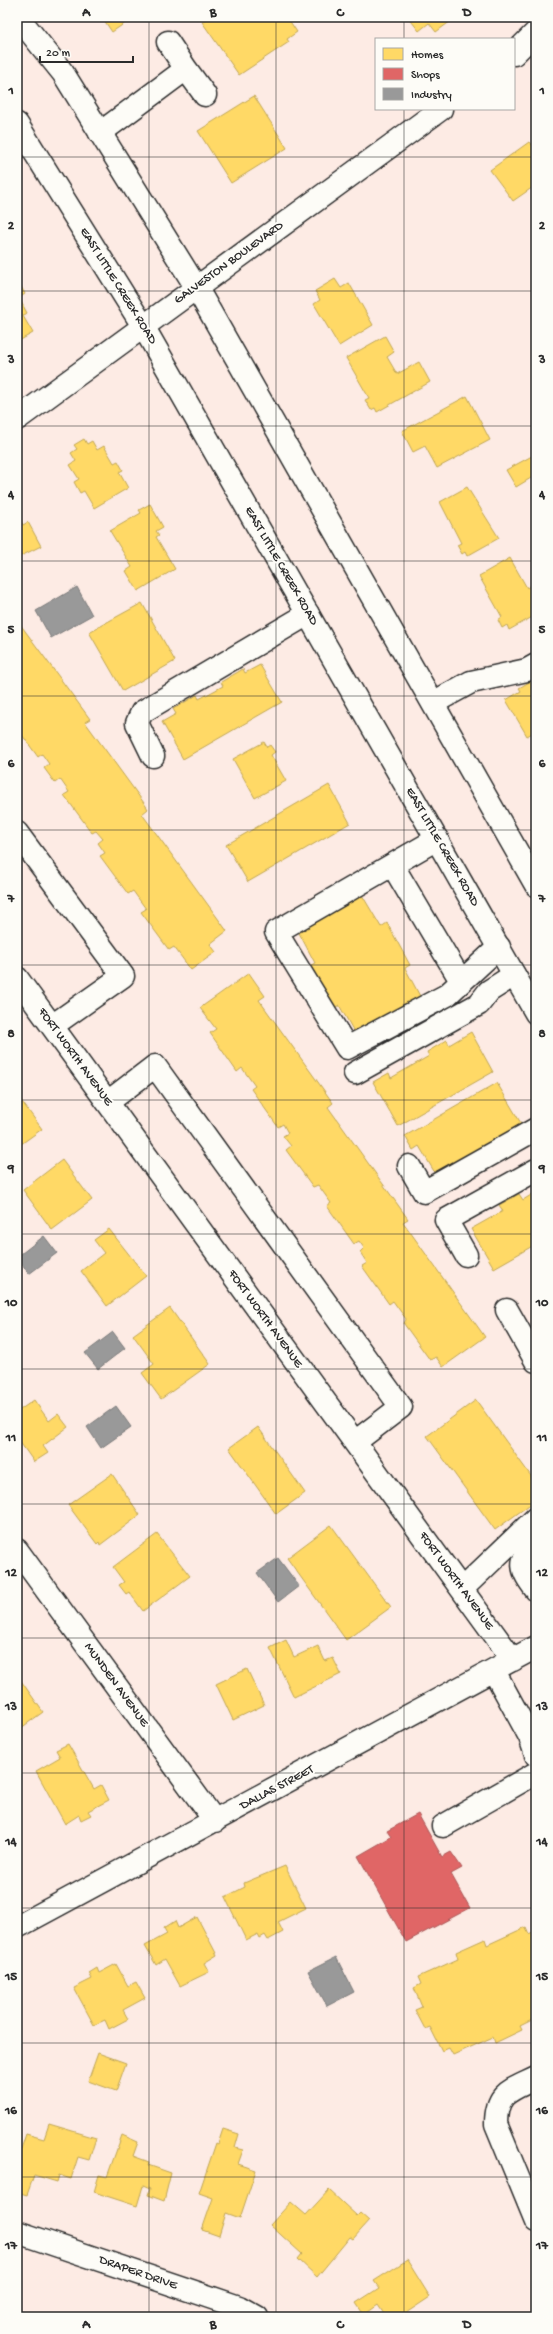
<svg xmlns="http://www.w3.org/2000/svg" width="553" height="2334" font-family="'Gochi Hand',sans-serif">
<rect width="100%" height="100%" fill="#fdebe4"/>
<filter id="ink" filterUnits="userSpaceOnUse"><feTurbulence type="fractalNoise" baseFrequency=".025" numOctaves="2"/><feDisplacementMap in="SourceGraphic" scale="8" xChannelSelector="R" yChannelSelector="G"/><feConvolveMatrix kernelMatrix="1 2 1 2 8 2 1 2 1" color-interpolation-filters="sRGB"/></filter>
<g filter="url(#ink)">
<path fill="#ffd966" stroke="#bfa554" d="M102 17H134L112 32Z
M209 17H287L297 32 287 39 289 42 239 75 202 22Z
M408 17H448L451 21 436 32 429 23 419 31Z
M254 96 287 148 231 183 198 131Z
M529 142 533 146 536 144V185L513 201 490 170Z
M17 279 25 294 19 298 27 313 23 316 33 333 17 342Z
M335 279 341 288 349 283 373 325 339 346 314 304 320 300 315 291Z
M385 336 394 352 387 357 397 374 419 362 430 382 377 412 375 408 371 410 365 400 369 398 346 358Z
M467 396 490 440 437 468 425 446 413 452 402 431Z
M84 439 87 444 92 441 97 450 104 446 114 463 118 461 123 470 119 472 128 488 94 508 84 491 80 493 74 482 79 479 70 465 76 461 71 453 77 449 74 445Z
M532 456 536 462V475L516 487 506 470Z
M467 487 499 538 467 556 465 552 462 554 457 545 461 543 440 502Z
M150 504 163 527 156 531 159 535 156 537 175 569 138 591 126 571 132 567 110 531 141 513 139 510Z
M17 514 23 525 28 522 41 546 17 558Z
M510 558 527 588 536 582V615L509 630 507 625 502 628 498 620 502 617 479 576Z
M142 603 175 661 123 691 89 632Z
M17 620 90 719 85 722 144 803 148 809 142 814 227 931 210 944 216 952 191 970 174 947 169 950 141 912 146 909 133 891 128 894 100 856 105 853 98 843 103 839 96 831 92 833 64 795 69 792 60 779 55 783 44 768 49 764 42 754 38 757 17 728Z
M260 665 282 702 183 759 162 722 176 714 173 709 197 695 199 699 223 686 221 682 243 669 245 673Z
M536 678V731L527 736 506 700 521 691 519 688Z
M264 742 267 747 270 745 275 752 271 755 286 781 255 798 233 759Z
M329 785 350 823 248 882 226 845Z
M362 895 381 927 387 923 410 965 405 968 422 1000 357 1037 339 1005 333 1009 309 966 315 963 298 931Z
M249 973 265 996 259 1000 333 1103 328 1107 408 1219 403 1222 485 1337 443 1367 436 1357 430 1360 404 1324 406 1319 393 1301 389 1304 362 1266 367 1263 360 1252 364 1248 359 1241 354 1244 327 1206 331 1203 318 1185 313 1187 286 1150 291 1146 283 1136 288 1133 283 1124 278 1127 251 1089 255 1086 242 1068 237 1072 210 1033 216 1029 200 1008Z
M471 1032 493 1072 398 1126 373 1082 389 1073 391 1078 429 1056 427 1052 447 1040 449 1045Z
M497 1083 522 1125 438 1178 419 1146 413 1150 405 1136Z
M17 1095 42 1129 17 1147Z
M62 1160 92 1200 52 1230 23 1190Z
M536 1192V1244L494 1268 471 1229 503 1211 499 1205 519 1194 523 1200Z
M109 1229 146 1276 107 1306 81 1271 104 1253 94 1240Z
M170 1308 210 1364 161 1399 142 1373 154 1364 133 1335Z
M34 1400 49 1421 58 1414 68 1427 43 1446 48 1453 34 1462 17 1438V1412Z
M476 1400 536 1483V1500L495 1530 427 1436Z
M258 1427 305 1493 276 1514 229 1448Z
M112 1474 140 1515 100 1545 99 1542 97 1544 68 1505Z
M331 1525 391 1607 346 1640 287 1558Z
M157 1534 190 1576 143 1611 129 1592 126 1594 119 1585 124 1582 113 1567Z
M286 1640 294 1657 318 1646 325 1661 333 1658 341 1674 294 1697 270 1648Z
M247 1669 264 1705 233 1720 216 1684Z
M17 1675 43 1712 17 1731Z
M68 1744 94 1789 101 1785 109 1800 88 1811 91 1815 81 1820 79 1815 65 1824 36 1771 60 1757 56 1750Z
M285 1866 306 1908 278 1922 283 1932 268 1940 265 1935 260 1938 258 1934 246 1940 225 1897 245 1887 244 1883Z
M197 1917 217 1955 204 1963 209 1972 180 1986 165 1959 156 1965 145 1946 167 1934 164 1928 175 1921 178 1928Z
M526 1927 529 1934 536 1930V2018L520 2026 522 2030 495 2043 493 2037 453 2055 449 2048 442 2051 430 2027 425 2029 415 2010 422 2007 414 1988 421 1984 418 1977 458 1959 456 1952 485 1939 487 1945Z
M116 1964 128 1986 136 1982 145 1998 123 2010 128 2019 109 2029 105 2020 94 2025 74 1988 92 1979 89 1973 97 1968 99 1973Z
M98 2053 126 2063 116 2091 88 2081Z
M49 2124 96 2138 89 2160 78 2157 71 2179 59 2175 57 2182 34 2175 27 2195 17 2192V2161L26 2134 44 2139Z
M223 2129 239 2134 235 2148 243 2150 238 2164 256 2170 240 2218 226 2213 219 2236 202 2230 213 2198 199 2193 216 2143 218 2144Z
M122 2135 138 2142 133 2156 149 2162 148 2165 171 2173 164 2201 148 2195 150 2189 143 2186 137 2206 94 2192 99 2175 107 2177Z
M329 2190 357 2216 360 2213 369 2221 353 2239 350 2237 317 2277 298 2259 302 2254 270 2225 291 2202 306 2215Z
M407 2260 430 2297 400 2317H386L378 2305 364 2315 356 2303 379 2288 374 2281Z
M17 2311 24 2313 22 2317H17Z"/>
<path fill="#e06666" stroke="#aa5454" d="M418 1814 442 1857 451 1852 462 1868 451 1874 470 1908 406 1942 358 1856 391 1837 387 1831Z"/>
<path fill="#999" stroke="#787878" d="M77 587 92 615 51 638 36 611Z
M44 1236 57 1253 29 1274 17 1257Z
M113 1332 125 1348 98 1369 85 1353Z
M116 1406 131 1427 101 1448 87 1427Z
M278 1558 299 1586 278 1602 257 1573Z
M336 1957 354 1992 327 2006 308 1971Z"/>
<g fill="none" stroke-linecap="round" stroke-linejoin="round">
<defs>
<path id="minor" d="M168 42 186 69
M514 54 536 32
M100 133 186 69 205 95
M17 419 441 109
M433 703 471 682 527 670 536 665
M153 756 137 723 142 712 308 614
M17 833 123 976 52 1026
M437 839 276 932 347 1048 447 995 499 947
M393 866 461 981
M17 978 513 1660
M355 1073 479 1004 489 991 514 975
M108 1102 155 1066 401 1407 355 1442
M409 1166 424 1192 536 1129
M466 1255 446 1220 536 1170
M507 1310 536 1361
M536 1542C517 1562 521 1570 536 1590
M17 1550 215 1821
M462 1589 536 1518
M494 1671 530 1737 536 1755
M443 1826 536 1773
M17 1927 536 1647
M536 2078C510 2091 496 2092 496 2124L536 2221
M17 2232 239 2307 257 2317"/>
<path id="major" d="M18 17 63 73 196 287 536 885
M17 124 143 326 536 1013"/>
</defs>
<use href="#minor" stroke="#2b2b2b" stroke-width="25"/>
<use href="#major" stroke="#2b2b2b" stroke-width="25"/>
<use href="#minor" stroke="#fdfcf7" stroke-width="22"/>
<use href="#major" stroke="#fdfcf7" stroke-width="22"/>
</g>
</g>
<path fill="none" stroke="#2b2b2b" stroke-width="1" stroke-opacity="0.55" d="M149 17V2317M276 17V2317M404 17V39M404 109V2317M17 157H536M17 291H536M17 426H536M17 561H536M17 696H536M17 830H536M17 965H536M17 1100H536M17 1234H536M17 1369H536M17 1504H536M17 1638H536M17 1773H536M17 1908H536M17 2043H536M17 2177H536"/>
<g text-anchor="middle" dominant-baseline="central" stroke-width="4" stroke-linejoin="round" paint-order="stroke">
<g font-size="13" fill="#2b2b2b" stroke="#fdfcf7">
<text transform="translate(229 263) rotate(-36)">GALVESTON BOULEVARD</text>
<text transform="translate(118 286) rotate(58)">EAST LITTLE CREEK ROAD</text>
<text transform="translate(281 566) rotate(60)">EAST LITTLE CREEK ROAD</text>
<text transform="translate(442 847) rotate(60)">EAST LITTLE CREEK ROAD</text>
<text transform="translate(75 1057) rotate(54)">FORT WORTH AVENUE</text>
<text transform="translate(265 1319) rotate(54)">FORT WORTH AVENUE</text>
<text transform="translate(456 1581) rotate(54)">FORT WORTH AVENUE</text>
<text transform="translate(116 1685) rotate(54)">MUNDEN AVENUE</text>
<text transform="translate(277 1788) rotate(-28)">DALLAS STREET</text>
<text transform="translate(138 2273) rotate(19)">DRAPER DRIVE</text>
</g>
</g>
<rect width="553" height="2334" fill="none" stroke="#fdfcf7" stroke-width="44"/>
<rect x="375" y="38" width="140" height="72" fill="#fdfcf7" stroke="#a9a8a5"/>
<rect x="383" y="48" width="20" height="12" fill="#ffd966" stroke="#a9a8a5"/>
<text x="411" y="58" font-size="12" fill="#2b2b2b">Homes</text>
<rect x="383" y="68" width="20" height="12" fill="#e06666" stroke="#a9a8a5"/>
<text x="411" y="78" font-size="12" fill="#2b2b2b">Shops</text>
<rect x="383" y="88" width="20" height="12" fill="#999999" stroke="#a9a8a5"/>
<text x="411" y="98" font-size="12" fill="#2b2b2b">Industry</text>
<path d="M40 56v6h93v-6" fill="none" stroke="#2b2b2b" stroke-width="2"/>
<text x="46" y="56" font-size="12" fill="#2b2b2b" stroke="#fdfcf7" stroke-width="3" paint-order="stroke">20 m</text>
<rect x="22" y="22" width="509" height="2290" fill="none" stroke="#2b2b2b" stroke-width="1.5"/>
<g font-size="13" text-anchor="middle" font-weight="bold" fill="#2b2b2b">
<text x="86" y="16">A</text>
<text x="213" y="16">B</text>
<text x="340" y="16">C</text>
<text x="467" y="16">D</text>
<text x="11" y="94">1</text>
<text x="542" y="94">1</text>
<text x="11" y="229">2</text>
<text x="542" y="229">2</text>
<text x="11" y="363">3</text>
<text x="542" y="363">3</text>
<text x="11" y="498">4</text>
<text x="542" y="498">4</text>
<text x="11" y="633">5</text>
<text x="542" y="633">5</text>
<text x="11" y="767">6</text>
<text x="542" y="767">6</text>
<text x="11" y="902">7</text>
<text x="542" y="902">7</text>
<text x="11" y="1037">8</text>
<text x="542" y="1037">8</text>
<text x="11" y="1172">9</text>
<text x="542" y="1172">9</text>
<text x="11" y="1306">10</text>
<text x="542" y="1306">10</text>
<text x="11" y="1441">11</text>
<text x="542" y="1441">11</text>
<text x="11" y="1576">12</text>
<text x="542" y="1576">12</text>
<text x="11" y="1710">13</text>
<text x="542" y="1710">13</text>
<text x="11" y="1845">14</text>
<text x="542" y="1845">14</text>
<text x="11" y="1980">15</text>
<text x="542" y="1980">15</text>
<text x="11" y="2114">16</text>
<text x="542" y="2114">16</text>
<text x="11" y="2249">17</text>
<text x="542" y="2249">17</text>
<text x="86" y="2328">A</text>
<text x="213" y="2328">B</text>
<text x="340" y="2328">C</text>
<text x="467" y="2328">D</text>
</g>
</svg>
